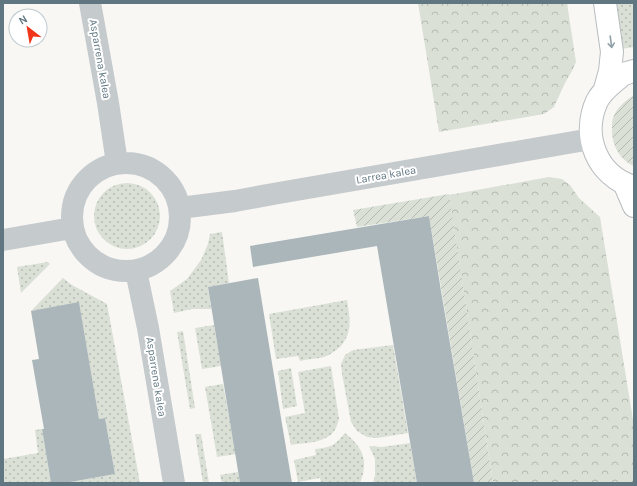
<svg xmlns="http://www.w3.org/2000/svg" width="637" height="486" font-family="Karla,sans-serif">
<defs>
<pattern id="grass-dots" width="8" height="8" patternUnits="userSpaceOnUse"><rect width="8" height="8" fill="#dae0d5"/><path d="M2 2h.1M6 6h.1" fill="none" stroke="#b4bab2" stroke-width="1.8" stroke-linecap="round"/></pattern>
<pattern id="park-crowns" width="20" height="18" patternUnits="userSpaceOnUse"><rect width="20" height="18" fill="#dae0d5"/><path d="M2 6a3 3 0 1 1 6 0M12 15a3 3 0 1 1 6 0" fill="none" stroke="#b4bab2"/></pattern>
<pattern id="garden-furrows" width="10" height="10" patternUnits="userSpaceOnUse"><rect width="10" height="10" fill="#dae0d5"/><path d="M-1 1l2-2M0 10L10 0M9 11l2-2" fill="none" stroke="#b4bab2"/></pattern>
</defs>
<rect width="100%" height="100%" fill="#f8f7f4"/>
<path fill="url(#grass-dots)" d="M614 3H634V47L621 49Z
M94 216a33 33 0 1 1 66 0a33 33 0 1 1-66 0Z
M222 232 229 283 208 287 211 309H192L174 313 170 291 187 279 201 260 208 244 210 234Z
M48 262 50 264 21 293 17 267Z
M63 278 72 285 107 304 140 483H65L115 474 105 418 99 419 79 303 31 311Z
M347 300C350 318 353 333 340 347 335 351 330 355 324 357 316 359 307 359 300 361L298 356 276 359 269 314Z
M214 325 221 366 202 369 195 328Z
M183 331 195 408 190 409 177 332Z
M393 345 408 433 377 438 367 437 357 431 351 422 342 374 341 364 345 355 353 350Z
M331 366 339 419C337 426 335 432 329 436 320 443 302 443 291 445L285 417 305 413 298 372Z
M291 368 297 406 283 409 278 371Z
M223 384 236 454 217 457 205 387Z
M42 429 51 483H3V459L38 453 35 430Z
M345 433C363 448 369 460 360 483H321L320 478 298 482 294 460 316 455 315 449C332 447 334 446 345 433Z
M195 434H201L209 483H203Z
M410 443 417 483H373L375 476V459L369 446 382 447Z
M238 472 240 483H222L220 475Z"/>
<path fill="url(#park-crowns)" d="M418 3H567L576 62 572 71 565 83 554 107 544 114 439 132Z
M549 177 562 179 570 185 579 198 600 217 634 426V483H493L449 195Z"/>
<path fill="url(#garden-furrows)" d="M634 95V166C619 160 611 143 612 128 612 125 612 121 613 118 617 107 625 101 634 95Z
M449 194 493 483H474L429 216 357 227 353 210Z"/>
<path fill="#abb6ba" d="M429 216 441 291 474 483H417L377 246 253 267 250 246Z
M258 278 282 424 292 483H240L229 416 208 287Z
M79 302 99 419 105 418 115 474 65 483H51L42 429H44L32 360 39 359 31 311Z"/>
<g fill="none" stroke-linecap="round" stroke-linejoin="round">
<defs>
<path id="major" d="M605 3 612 52 610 71 605 89
M634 71C630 72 626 73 622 75 620 77 618 79 615 81 608 87 601 93 597 101 581 136 597 176 634 187
M625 185 634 206"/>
</defs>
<use href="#major" stroke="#b8bdc0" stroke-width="24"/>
<path stroke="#c5cacd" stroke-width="22" d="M90 3 108 103 117 163
M72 217a54 54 0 1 1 108 0a54 54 0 1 1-108 0Z
M180 208 235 201 273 194 591 139
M3 240 72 228
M136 271 148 328 174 483"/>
<use href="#major" stroke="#fff" stroke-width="22"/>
</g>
<defs><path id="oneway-shaft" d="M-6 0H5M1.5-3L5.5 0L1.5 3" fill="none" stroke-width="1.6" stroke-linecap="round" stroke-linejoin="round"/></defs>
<use stroke="#90a0a8" href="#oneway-shaft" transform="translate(611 42) rotate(82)"/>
<g text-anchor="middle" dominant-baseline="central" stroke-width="4" stroke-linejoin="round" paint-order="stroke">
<g font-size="11" fill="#607782" stroke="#fff">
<text transform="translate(100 59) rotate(80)">Asparrena kalea</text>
<text transform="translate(386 175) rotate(-10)">Larrea kalea</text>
<text transform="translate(156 377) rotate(81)">Asparrena kalea</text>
</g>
</g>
<rect width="637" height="486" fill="none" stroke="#607782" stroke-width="8"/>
<g transform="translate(28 28) rotate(329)"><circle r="19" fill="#ffffff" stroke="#bfc9cd"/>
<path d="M0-3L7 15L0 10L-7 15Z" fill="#f1351b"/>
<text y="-6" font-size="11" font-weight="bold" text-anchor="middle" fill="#607782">N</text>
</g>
</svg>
